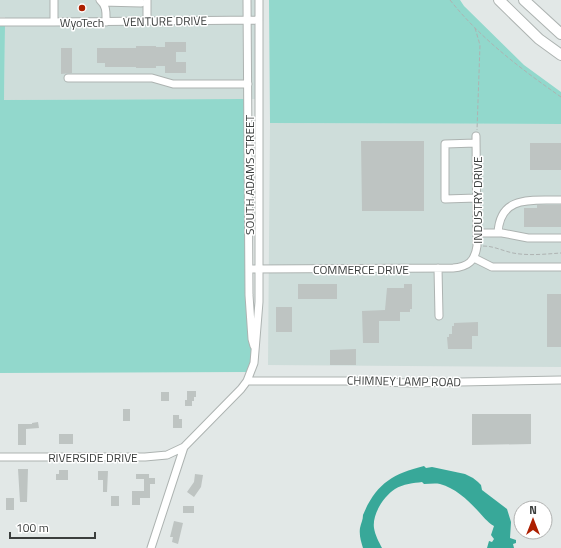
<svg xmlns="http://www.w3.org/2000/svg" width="561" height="548" font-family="'Titillium Web',sans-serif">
<rect width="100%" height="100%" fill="#e2e8e7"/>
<path fill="#ceddda" d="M0 0H261L262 99 4 100 5 17H0Z
M270 123 561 124V367L268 365Z"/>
<path fill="#92d8cc" d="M269 0H460L464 6 524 65 561 92V124L270 123Z
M0 26H5L4 100 245 99 251 342V360L247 372 0 373Z"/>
<path fill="#38a899" d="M424 466 426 468 432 467 465 474 473 478 478 482 481 485 482 490 507 509 511 522 510 538 516 540V543L513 544 514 548H487L489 541 492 542 494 539 491 535 494 526C487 522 483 516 478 511 468 500 455 488 440 484 435 483 429 484 424 484L422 482C414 483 403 484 395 489 384 496 372 514 374 528 375 535 379 542 382 548H363C361 542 359 535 360 528 361 523 363 520 363 515 376 484 392 474 424 466Z"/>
<path fill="#bec4c2" d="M165 42H186V52H176V62H186V73H165V66H156V68H136V67H105V63H97V48H136V46H156V47H165Z
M61 48H72V73L61 74Z
M361 141H424V211H362Z
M530 143H561V170H530Z
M537 205H561V227H524V208H537Z
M298 284H337V299H298Z
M404 284H412V309H410V312H400V321H379V343H363L362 311 385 310 387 288H404Z
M547 294H561V347H547Z
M276 307H292V332H276Z
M478 322V336H472V349H448L447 337H449V334H452V326H454V323Z
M356 349V365H330V350Z
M187 391H196V397H194V401H192V406H185V400H187Z
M161 392H169V401H161Z
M123 409H130V421H123Z
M472 414H531V444L472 445Z
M173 415H179V419H182V428H173Z
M38 422 39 428 26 429V445H18V424H32V423Z
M59 434H73V444H59Z
M18 469H28L27 502H20Z
M59 470H68V480H56V474H59Z
M98 471H108L107 492H103V480H98Z
M136 474H149V478H155V484H150V498H140V505H132V491H144V479H136Z
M195 474 203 475 201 487 194 497 187 492 194 482Z
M111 496H119V506H111Z
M6 498H14V510H6Z
M183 506H194V513H183Z
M174 521 183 523 178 544 172 542 173 537H170Z"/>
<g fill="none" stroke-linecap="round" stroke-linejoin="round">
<defs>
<path id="minor" d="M54 0V22
M100 0C107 6 106 13 106 22
M147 0V21
M247 0 249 295 252 339 254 346
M102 2 141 3
M0 22H54L259 20
M68 78H152L173 84H248
M476 143 445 144V199L477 198
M478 233H502L528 238H561
M498 233C500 194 533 201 561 200
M474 258 492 267H561
M438 268 439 316
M249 269 453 268C468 267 475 261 477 246L476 136
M247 381H346L411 383 561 380
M0 457H145L167 455 184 447
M151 548 184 447 241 389 247 381 254 363 259 302V0"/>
<path id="highway" d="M499 0 539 39 561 55
M524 0 561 34"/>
</defs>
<use href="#minor" stroke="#adb3b1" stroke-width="9"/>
<use href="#highway" stroke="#adb3b1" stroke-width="12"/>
<path stroke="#aeb3b2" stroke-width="1" stroke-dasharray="4 2" stroke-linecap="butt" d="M450 0C481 39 521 69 561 97
M475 28 480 45 477 130
M483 246C494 246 503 251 513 253 529 256 546 254 561 253"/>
<use href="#minor" stroke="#fff" stroke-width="7"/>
<use href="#highway" stroke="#fff" stroke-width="10"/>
</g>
<circle fill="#ad1f00" stroke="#fff" stroke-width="1.5" cx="82" cy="8" r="4"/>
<g text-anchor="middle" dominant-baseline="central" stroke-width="3" stroke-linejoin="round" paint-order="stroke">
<g font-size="12" fill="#3b3e3d" stroke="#fff">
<text transform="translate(165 21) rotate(-1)">VENTURE DRIVE</text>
<text transform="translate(249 175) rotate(-90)">SOUTH ADAMS STREET</text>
<text transform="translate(477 200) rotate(-90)">INDUSTRY DRIVE</text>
<text x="361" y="269">COMMERCE DRIVE</text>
<text transform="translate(404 381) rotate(1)">CHIMNEY LAMP ROAD</text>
<text x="93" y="457">RIVERSIDE DRIVE</text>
</g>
<g font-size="12" fill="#3b3e3d" stroke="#fff">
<text x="82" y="22">WyoTech</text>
</g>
</g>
<g transform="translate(533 520)"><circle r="19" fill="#ffffff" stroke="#b1b2b1"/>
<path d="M0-3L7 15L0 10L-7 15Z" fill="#ad1f00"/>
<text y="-6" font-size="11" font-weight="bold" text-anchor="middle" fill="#3b3e3d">N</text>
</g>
<path d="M10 532v6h85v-6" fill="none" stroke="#3b3e3d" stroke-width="2"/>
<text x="16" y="532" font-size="12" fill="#3b3e3d" stroke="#ffffff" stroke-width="3" paint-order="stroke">100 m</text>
</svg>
